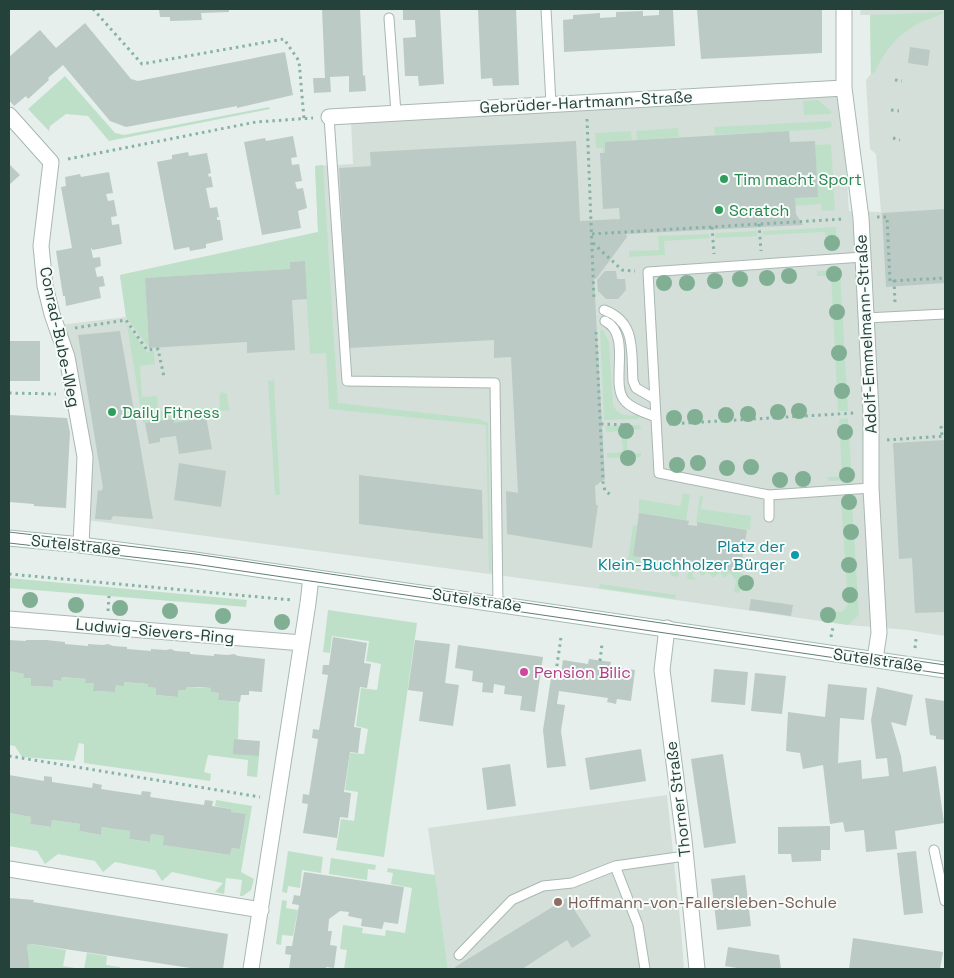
<svg xmlns="http://www.w3.org/2000/svg" width="954" height="978" font-family="'Space Grotesk',sans-serif">
<rect width="100%" height="100%" fill="#e6efeb"/>
<path fill="#d4dfda" d="M861 9H945V636L908 630 848 625 593 588 87 520 60 325 126 317 120 275 318 232 315 166 353 164 351 120 841 94 849 211 881 212 876 154 870 149 866 80 871 74 870 15H860Z
M667 795 681 929 684 969H448L428 828Z"/>
<path fill="#bfe0c8" d="M945 12C938 16 931 18 923 21 900 32 885 49 875 72L871 74 870 15Z
M65 76 115 133 124 135 269 107 270 109 109 141 88 116 66 114 50 126 49 131 28 109Z
M818 100 831 111V114L804 115 803 101Z
M831 121 832 127 824 129 715 135 714 127Z
M678 128 679 137 637 140 636 131Z
M631 131 632 140 605 142V153H603V148H596L595 133Z
M831 144 835 210 822 211 821 204 795 206V198L818 197 815 145Z
M323 165 338 403 479 419 488 423 491 571H489L486 425 329 409 326 353 310 354 304 261 290 262V269L145 278 149 348 126 317 120 275 318 232 315 166Z
M836 227 837 245 827 246 825 232 763 235V231Z
M757 231V236L715 238V233Z
M709 234 710 238 664 241 665 255 629 257V251L659 250 658 236Z
M840 270 848 411H838L831 276H817V271Z
M127 325 147 352 154 351 155 364 140 366 142 397 157 396 158 411 220 408 219 396 221 392 227 394 229 410 214 412V414L206 415V417L174 423V420L143 423Z
M600 330H603L609 342 613 405C618 416 627 416 638 415L639 419 604 420Z
M274 380 280 495H275L268 381Z
M848 418 852 480 829 481 828 477 842 476 839 419Z
M640 425 641 429 626 431 628 454 641 453V457L607 458V453L623 452 621 431 606 432 605 426Z
M683 493 690 495 686 521 639 513V499L680 506Z
M700 496H703L701 509 751 516 750 530 696 522Z
M852 501 859 615 848 625 821 621 822 610 842 612 848 604 841 502Z
M633 525 637 526 633 556 680 563 678 577 672 576 664 564 657 569 653 564 647 568 642 562 636 566 640 571 630 569 627 567Z
M689 565 743 573 740 593 734 592 736 581 730 573 724 578 720 572 713 578 708 572 702 576 697 570 692 574 696 580 687 579Z
M9 578 247 600 246 607 9 588Z
M600 584 676 595 675 599 599 588Z
M328 610 417 623 384 857 336 850 341 819 354 821 358 792 345 790 350 753 364 754 368 729 356 726 361 688 377 690 381 664 366 661 369 641 332 636 330 653 323 652Z
M9 671 24 674 23 678H31V686L52 687 53 680 61 681 62 677 86 679V683H94V691L115 692 116 685H124V682L148 684V687L156 688V695L178 697V690H186L187 687 211 688V692L219 693 218 700 239 702 238 739H234L259 756 257 777 247 776 248 760 208 755 204 772 211 774 210 781 84 763V744L79 743 74 761 22 757 15 746 9 745Z
M216 800 252 806 241 872 254 879 251 890 243 896H240L242 880 226 878 224 894 215 892 223 883 172 872 162 881 155 870 115 862 103 872 95 861 58 854 45 864 37 851 9 846V813L31 817 30 824 51 827 52 820 80 824 79 831 101 835 102 827 130 831 129 839 150 842 151 834 164 836V845L230 855 232 848 240 849 246 815 231 812V809L215 806Z
M288 851 323 857 321 873 302 870 300 888 288 886 287 893 282 892Z
M331 858 376 865 375 870 368 869 367 880 329 874Z
M388 868 435 875 448 969H344L347 950 340 949 343 925 363 928 362 933 385 936 386 930 405 933 412 888 391 884 393 873 387 872Z
M282 900 287 901 286 908 298 910 293 936 282 935 281 945 276 944Z
M32 944 66 950 63 966 81 969H30L27 945Z
M87 953 107 956 106 965 120 967V969H84Z"/>
<path fill="#bbcac4" d="M159 9H229V12L201 13 202 20 170 21V17H160Z
M322 9H360L363 76 365 75 366 91 349 92V76L330 77 331 92 314 93 313 78H325Z
M403 9H440L444 84 419 86 418 76H405L403 38 416 37 415 20H403Z
M478 9H516L519 85 493 86 492 78 481 79Z
M697 9H822V53L701 59Z
M659 10H673L675 46 564 52 563 20 573 19V15L600 13V18L616 17V12L643 11V16L659 15Z
M85 23 131 79 138 81 285 52 293 95 237 108V106L126 127 110 121 63 65 48 78 49 80 28 99 26 96 14 106 9 100V57L40 30 56 48Z
M910 47 930 50 928 66 908 63Z
M789 131 790 142 815 141 818 197 795 198 796 214 803 225 626 234 627 237 596 279H594L605 479 595 486 596 505H598L592 548 507 534 506 491 518 493 511 357 494 358V340L349 348 339 168 371 166 370 152 576 141 580 221 620 219 619 208 603 209 600 153H605V142Z
M293 136 297 157 291 158 292 165 299 164 302 181 295 182 297 189 303 188 307 208 298 211 301 228 262 235 244 142 265 138 266 141Z
M188 152 189 156 207 153 211 173 208 174 209 177 211 176 213 187 206 188 210 208 217 207 219 217H217V220H220L223 240 206 244V248L190 251 189 247 174 250 157 162 172 159V155Z
M9 164 20 175 9 185Z
M109 172 113 193 106 194 108 201 114 200 117 216 111 217 112 225 119 224 122 244 93 250 91 248 93 258 100 257 101 266 95 268 97 277 103 276 105 286 99 287 101 298 66 306 65 296H63L56 251 72 248 61 187 66 186 65 177 80 174 81 177Z
M945 209V283L886 287 882 213Z
M305 261 307 299 292 300 295 350 247 353V342L149 348 145 278 290 269V262Z
M605 271H616L617 279H625L626 290 618 299H606L598 291 597 280Z
M120 331 153 519 113 516 111 520 95 519 98 490 101 491 103 488 78 335Z
M9 341H40V381H9Z
M9 415 67 418 70 432 66 508 34 506V504L9 502Z
M206 417 212 449 179 454 176 436 160 438V442L149 444 145 423 174 419V423Z
M945 440V612L915 613 912 558 899 559 893 443Z
M179 463 226 471 221 507 174 500Z
M359 475 482 490 483 539 359 524Z
M639 513 689 521 688 525 697 526V522L747 530 740 572 691 565 692 562 683 560 682 564 633 556Z
M751 599 793 605 791 616 749 610Z
M333 637 367 643 364 663 371 664 367 688 360 687 354 727 361 728 358 753 350 752 344 792 351 793 348 818 340 817 337 838 303 833 308 804 302 803 303 794 309 795 318 739 312 738 313 729 319 730 328 675 322 674 323 665H329Z
M9 640 26 641V640H46L65 642V644L88 646V644L103 645 108 644 113 646 127 647V649L151 651V649L166 650 171 649 175 651 190 652V654L214 656V654L228 655 234 654 238 656 265 659 262 692 249 691V695H241L240 702 218 700 219 693 211 692V688L199 687H187L186 690H178V697L156 695V688L148 687V684L124 682V686L116 685 115 692 93 691 94 683H85L86 679 62 677 61 681 53 680V687L31 686V678H23L24 674 9 671Z
M415 640 450 644 445 683 459 685 453 726 419 721 423 692 408 690Z
M458 645 543 657 535 712 520 710 522 696 504 694 505 686 494 684 493 693 482 692 483 683 472 681 473 671 455 668Z
M589 659 611 662 610 667 635 670 631 701 617 699 616 704 612 703 607 702 608 698 559 691 557 704 565 705 561 731 566 766 547 768 543 730 551 678 560 680 563 660 588 664Z
M714 669 748 672 745 705 711 702Z
M755 673 786 676 782 714 751 711Z
M828 684 867 688 864 720 840 718 838 763 861 760 862 779 889 776 887 758 876 759 871 720 877 687 913 695 906 726 891 722 901 756 903 772 936 766 944 823 895 831 897 849 866 852 864 830 845 832 843 822 830 824 823 765 803 769 800 753 786 751 788 712 825 717Z
M925 698 945 701V740L936 739V736L930 735Z
M234 739 260 741 259 756 233 754Z
M641 749 646 781 590 790 585 758Z
M723 754 736 843 704 848 691 759Z
M510 764 516 806 487 810 482 768Z
M9 775 44 781V776L52 777V782L92 788 93 783 102 785 101 789 141 795 142 791 151 792 150 797 204 805 205 800 213 801 212 806 231 809V812L246 814 240 849 232 848 230 855 163 845 164 836 151 834 150 842 129 839 130 831 115 829 102 827 101 835 79 831 80 824 52 820 51 827 30 824 31 817 9 813Z
M830 826V850H821V861L792 862 791 854H778V827Z
M916 851 923 913 904 915 897 853Z
M304 872 404 887 398 924 384 922 382 929 361 926 362 919 348 916 349 912 340 911 329 919 328 931H332L330 945 337 946 334 968 326 967V969H289L291 955 285 954 286 946H292L299 905 292 904 294 895 300 896Z
M745 875 751 926 717 930 711 879Z
M9 898 34 900 33 902 228 934 223 969H197L32 944 27 945 30 969H9Z
M567 898 591 936 572 948 567 940 522 969H456L455 967Z
M853 938 943 952 940 969H849Z
M728 947 779 955 781 969H744L725 966Z"/>
<g fill="none" stroke-linecap="round" stroke-linejoin="round">
<defs>
<path id="lane" d="M546 9 551 104
M389 18 396 113
M329 117 347 381 495 383 498 603
M863 257 648 272 659 473 769 495 871 488
M604 310C637 322 631 352 633 381L636 388 655 399
M866 318 945 314
M605 321C633 335 609 384 625 401 632 409 646 413 656 417
M769 495V517
M934 850 945 901
M459 955 512 900 543 886 572 883 615 866
M645 969 638 925 615 866 685 856"/>
<path id="street" d="M844 9V88L861 218 871 412V488L879 633 875 659
M9 115 51 162 41 246 45 286 52 314 67 357 85 457 81 545
M329 117 844 88
M9 619 302 643
M667 628 662 670 684 840 697 969
M9 869 261 910
M251 969 308 603 311 577"/>
<path id="secondary" d="M9 538 81 545 195 560 945 670"/>
</defs>
<use href="#lane" stroke="#a8b8b2" stroke-width="11"/>
<use href="#street" stroke="#a8b8b2" stroke-width="17"/>
<use href="#secondary" stroke="#a4bbb3" stroke-width="17"/>
<path stroke="#86b3a5" stroke-width="3" stroke-dasharray="2.5 4" stroke-linecap="butt" d="M93 9 142 64 284 39 299 61 304 119
M895 80 902 81
M891 110 899 111
M587 119 594 300
M893 138 900 140
M68 159 256 122 313 118
M877 217H887L890 281 945 278
M759 224 761 251
M712 227 714 254
M592 234 844 219
M593 243 622 270 635 271
M894 280 895 302
M75 328 126 320 147 350 158 349 164 377
M596 332 603 482 605 491 611 495
M9 393 56 394
M601 424 633 425
M669 424 855 413
M941 426 942 436
M887 440 945 436
M9 574 292 600
M108 611 109 596
M831 637 833 627
M915 648 916 639
M600 661 602 644
M555 679 561 637
M9 756 260 797"/>
<use href="#lane" stroke="#fff" stroke-width="9"/>
<use href="#street" stroke="#fff" stroke-width="15"/>
<use href="#secondary" stroke="#fff" stroke-width="15"/>
<path stroke="#5f7d75" stroke-width="1" d="M9 532 195 554 945 665
M9 543 194 564 945 674"/>
</g>
<g fill="#80af93">
<circle cx="832" cy="243" r="8"/>
<circle cx="834" cy="274" r="8"/>
<circle cx="789" cy="276" r="8"/>
<circle cx="767" cy="278" r="8"/>
<circle cx="740" cy="279" r="8"/>
<circle cx="715" cy="281" r="8"/>
<circle cx="664" cy="283" r="8"/>
<circle cx="687" cy="283" r="8"/>
<circle cx="837" cy="312" r="8"/>
<circle cx="839" cy="353" r="8"/>
<circle cx="842" cy="391" r="8"/>
<circle cx="799" cy="411" r="8"/>
<circle cx="778" cy="412" r="8"/>
<circle cx="748" cy="414" r="8"/>
<circle cx="726" cy="415" r="8"/>
<circle cx="695" cy="417" r="8"/>
<circle cx="674" cy="418" r="8"/>
<circle cx="626" cy="431" r="8"/>
<circle cx="845" cy="432" r="8"/>
<circle cx="628" cy="458" r="8"/>
<circle cx="698" cy="463" r="8"/>
<circle cx="677" cy="465" r="8"/>
<circle cx="751" cy="467" r="8"/>
<circle cx="727" cy="468" r="8"/>
<circle cx="847" cy="475" r="8"/>
<circle cx="803" cy="479" r="8"/>
<circle cx="780" cy="480" r="8"/>
<circle cx="849" cy="502" r="8"/>
<circle cx="851" cy="532" r="8"/>
<circle cx="849" cy="565" r="8"/>
<circle cx="746" cy="583" r="8"/>
<circle cx="850" cy="595" r="8"/>
<circle cx="30" cy="600" r="8"/>
<circle cx="76" cy="605" r="8"/>
<circle cx="120" cy="608" r="8"/>
<circle cx="170" cy="611" r="8"/>
<circle cx="828" cy="615" r="8"/>
<circle cx="223" cy="616" r="8"/>
<circle cx="282" cy="622" r="8"/>
</g>
<g fill="#2e9e5b" stroke="#f7fbf9" stroke-width="2">
<circle cx="724" cy="179" r="5"/>
<circle cx="719" cy="210" r="5"/>
<circle cx="112" cy="412" r="5"/>
</g>
<circle fill="#0f9aa8" stroke="#f7fbf9" stroke-width="2" cx="795" cy="555" r="5"/>
<circle fill="#d1479c" stroke="#f7fbf9" stroke-width="2" cx="524" cy="672" r="5"/>
<circle fill="#8d6e63" stroke="#f7fbf9" stroke-width="2" cx="558" cy="902" r="5"/>
<g text-anchor="middle" dominant-baseline="central" stroke-width="4" stroke-linejoin="round" paint-order="stroke">
<g font-size="16" fill="#24423a" stroke="#f7fbf9">
<text transform="translate(586 102) rotate(-3)">Gebrüder-Hartmann-Straße</text>
<text transform="translate(866 334) rotate(-93)">Adolf-Emmelmann-Straße</text>
<text transform="translate(60 337) rotate(78)">Conrad-Bube-Weg</text>
<text transform="translate(76 545) rotate(6)">Sutelstraße</text>
<text transform="translate(477 600) rotate(8)">Sutelstraße</text>
<text transform="translate(155 631) rotate(5)">Ludwig-Sievers-Ring</text>
<text transform="translate(878 660) rotate(8)">Sutelstraße</text>
<text transform="translate(678 799) rotate(-97)">Thorner Straße</text>
</g>
<g font-size="16" fill="#27864d" stroke="#f7fbf9" text-anchor="start">
<text x="734" y="179">Tim macht Sport</text>
<text x="729" y="210">Scratch</text>
<text x="122" y="412">Daily Fitness</text>
</g>
<g font-size="16" fill="#0d838f" stroke="#f7fbf9" text-anchor="end">
<text x="785" y="546">Platz der<tspan x="785" dy="18">Klein-Buchholzer Bürger</tspan></text>
</g>
<g font-size="16" fill="#b23c85" stroke="#f7fbf9" text-anchor="start">
<text x="534" y="672">Pension Bilic</text>
</g>
<g font-size="16" fill="#785e54" stroke="#f7fbf9" text-anchor="start">
<text x="568" y="902">Hoffmann-von-Fallersleben-Schule</text>
</g>
</g>
<rect width="954" height="978" fill="none" stroke="#24423a" stroke-width="20"/>
</svg>
